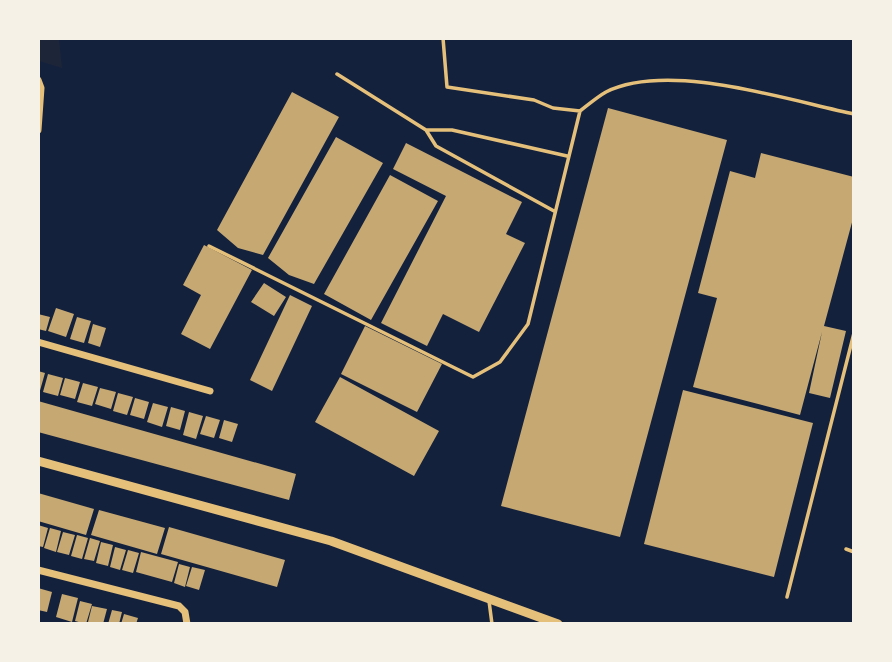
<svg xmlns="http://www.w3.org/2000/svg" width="892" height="662" font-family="Lora,serif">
<rect width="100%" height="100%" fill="#14213d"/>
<path fill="#1d2539" d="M38 39H59L62 68 39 61Z"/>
<path fill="#c6a872" d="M292 92 339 117 263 255 238 248 217 230Z
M608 108 727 140 620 537 501 506Z
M336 137 383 163 314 284 289 275 268 258Z
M406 143 522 202 506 234 525 243 479 332 443 314 427 346 381 323 446 196 393 169Z
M761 153 854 177V215L824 326 846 331 830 398 809 393 822 332 800 415 693 387 717 298 698 293 730 171 755 178Z
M390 175 438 201 371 320 324 294Z
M204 245 252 270 210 349 181 334 201 295 183 285Z
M264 283 286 297 274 316 251 302Z
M290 295 312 306 272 391 250 380Z
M56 308 74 314 66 337 48 331Z
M38 314 50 317 46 331 38 329Z
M77 317 91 321 84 343 70 339Z
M93 324 106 328 100 347 88 343Z
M365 326 442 364 417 412 341 374Z
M38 371 45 373 39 394H38Z
M48 374 63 378 58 396 43 392Z
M340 377 439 431 414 476 315 422Z
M65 378 80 382 75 399 60 395Z
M83 383 98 387 92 406 77 402Z
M100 388 116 392 111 409 95 404Z
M683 390 813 423 774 577 644 544Z
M118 393 133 397 127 415 113 411Z
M135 398 149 402 144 419 130 415Z
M38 401 296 474 289 500 38 432Z
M153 403 168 407 162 427 147 422Z
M171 407 185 411 180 430 166 426Z
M189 412 203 416 196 439 183 435Z
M206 416 220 420 214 438 200 434Z
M224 420 238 424 232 442 219 438Z
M38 493 94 509 86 535 38 521Z
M99 510 165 528 157 554 91 535Z
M38 525 48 528 43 547 38 546Z
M169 527 285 560 277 587 161 554Z
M50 528 61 531 56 552 44 548Z
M63 532 75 535 69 555 57 552Z
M77 535 88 538 82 559 71 556Z
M90 538 100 541 94 561 84 559Z
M101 542 113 545 108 566 96 563Z
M115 547 126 550 120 570 110 567Z
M128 550 139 553 133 573 122 570Z
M141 552 178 562 172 582 136 572Z
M179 564 190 567 185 587 174 583Z
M192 567 205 570 199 590 186 586Z
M38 588 52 592 47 612 38 610Z
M62 594 78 598 72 622 56 617Z
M80 601 92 604 86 624 75 621Z
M92 606 107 609 103 624 88 622Z
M112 610 122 612 119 624H108Z
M124 614 138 618 136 624H121Z"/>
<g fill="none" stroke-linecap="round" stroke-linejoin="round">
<path stroke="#e5c07b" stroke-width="3.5" d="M443 38 447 87 534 100 553 108 580 111C588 105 597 97 606 92 669 61 787 100 854 114
M337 74 426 130 436 146 554 211
M426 130H452L567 156
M209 246 473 377 500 362 528 324 580 111
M846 549 854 552
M787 597 854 333
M489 601 492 624"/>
<path stroke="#e5c07b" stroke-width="7" d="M38 80 41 88 38 130
M38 342 210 391
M38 570 179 606 185 612 187 624"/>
<path stroke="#e5c07b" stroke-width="9" d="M38 461 331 541 558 624"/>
</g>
<rect width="892" height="662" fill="none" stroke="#f6f1e7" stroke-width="80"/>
</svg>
